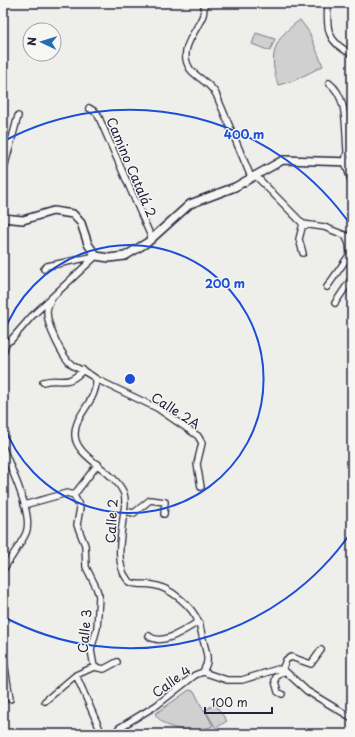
<svg xmlns="http://www.w3.org/2000/svg" width="355" height="737" font-family="'Playpen Sans',sans-serif">
<rect width="100%" height="100%" fill="#eeeeeb"/>
<filter id="ink" filterUnits="userSpaceOnUse"><feTurbulence type="fractalNoise" baseFrequency=".025" numOctaves="2"/><feDisplacementMap in="SourceGraphic" scale="8" xChannelSelector="R" yChannelSelector="G"/><feConvolveMatrix kernelMatrix="1 2 1 2 8 2 1 2 1" color-interpolation-filters="sRGB"/></filter>
<g filter="url(#ink)">
<path fill="#d0d0d1" stroke="#797986" d="M300 20 309 32 323 66 293 81 278 85C268 55 274 38 300 20Z
M256 33 275 39 270 51 252 44Z
M189 690 194 691 204 711 215 704 227 721 216 728 206 712 213 726C193 734 167 732 155 714Z"/>
<g fill="none" stroke-linecap="round" stroke-linejoin="round">
<defs>
<path id="minor" d="M204 3C204 7 204 12 203 15 197 32 177 49 190 69 197 78 209 82 216 94L251 177
M328 3C326 29 327 42 352 54
M329 83C348 97 345 128 347 150
M89 108 97 113 152 239
M352 127 345 162 352 183
M3 172 18 116
M255 175 303 224 324 227 352 238
M303 224 299 239 303 253
M44 269 47 266 96 256
M327 287 350 254 349 244 345 235
M52 298C49 303 47 307 47 312 47 325 62 357 72 365 80 370 89 373 96 379 98 401 74 414 75 435 75 457 116 471 124 494 126 500 125 505 124 511 122 531 114 562 127 579 133 587 145 583 153 585 171 588 192 606 199 623 201 629 202 637 204 643 205 648 208 656 207 661 207 665 204 669 203 672
M335 303 352 278
M3 353 6 343 11 340 32 316 96 256
M96 379 157 408 198 436 202 443 197 464 201 487
M43 382C62 377 66 388 83 370
M3 448C10 467 34 515 26 533 20 546 10 558 3 570
M74 495 98 464
M24 505 67 493 74 495 80 508 77 525 85 545 86 567 96 587 99 596 97 628 91 650 94 667 76 675 45 701
M124 511 134 513 150 500 165 502 164 514
M149 636C162 647 186 629 198 622
M3 655 10 699
M94 667 104 669 117 662
M282 670 286 660 291 657 311 664 321 650
M76 675 102 734
M282 694 278 692 275 681 276 677 285 671
M114 734 119 728 157 705 195 675 203 672 227 680H242L278 669 285 671 307 691 352 718"/>
<path id="tertiary" d="M3 218 23 220 53 211 73 214 81 223 88 244 96 256 109 258 125 256 148 242 190 204 235 187 283 160 352 162"/>
</defs>
<use href="#minor" stroke="#22223b" stroke-width="8"/>
<use href="#tertiary" stroke="#22223b" stroke-width="10"/>
<use href="#minor" stroke="#f6f6f2" stroke-width="5.5"/>
<use href="#tertiary" stroke="#f6f6f2" stroke-width="7"/>
</g>
</g>
<g fill="none" stroke="#1d4ed8" stroke-width="2">
<path d="M3 335A134 134 0 1 1 3 423"/>
<path d="M352 531A269 269 0 0 1 4 617M4 141A269 269 0 0 1 352 227"/>
</g>
<g text-anchor="middle" dominant-baseline="central" stroke-width="3" stroke-linejoin="round" paint-order="stroke">
<g font-size="13" fill="#22223b" stroke="#f6f6f2">
<text transform="translate(132 167) rotate(67)">Camino Catalá 2</text>
<text transform="translate(176 410) rotate(33)">Calle 2A</text>
<text transform="translate(111 521) rotate(-87)">Calle 2</text>
<text transform="translate(84 631) rotate(-84)">Calle 3</text>
<text transform="translate(171 681) rotate(-36)">Calle 4</text>
</g>
</g>
<circle cx="130" cy="379" r="6" fill="#1d4ed8" stroke="#f6f6f2" stroke-width="2"/>
<g font-size="12" text-anchor="middle" font-weight="bold" fill="#1d4ed8" stroke="#f6f6f2" stroke-width="3" stroke-linejoin="round" paint-order="stroke">
<text x="244" y="139">400 m</text>
<text x="225" y="288">200 m</text>
</g>
<rect width="355" height="737" fill="none" stroke="#f6f6f2" stroke-width="16"/>
<rect x="8" y="8" width="339" height="721" fill="none" stroke="#22223b" stroke-width="1.5" filter="url(#ink)"/>
<g transform="translate(42 42) rotate(274)"><circle r="19" fill="#f6f6f2" stroke="#a1a1a9"/>
<path d="M0-3L7 15L0 10L-7 15Z" fill="#1f6fb2"/>
<text y="-6" font-size="11" font-weight="bold" text-anchor="middle" fill="#22223b">N</text>
</g>
<path d="M205 707v6h67v-6" fill="none" stroke="#22223b" stroke-width="2"/>
<text x="211" y="707" font-size="12" fill="#22223b" stroke="#f6f6f2" stroke-width="3" paint-order="stroke">100 m</text>
</svg>
